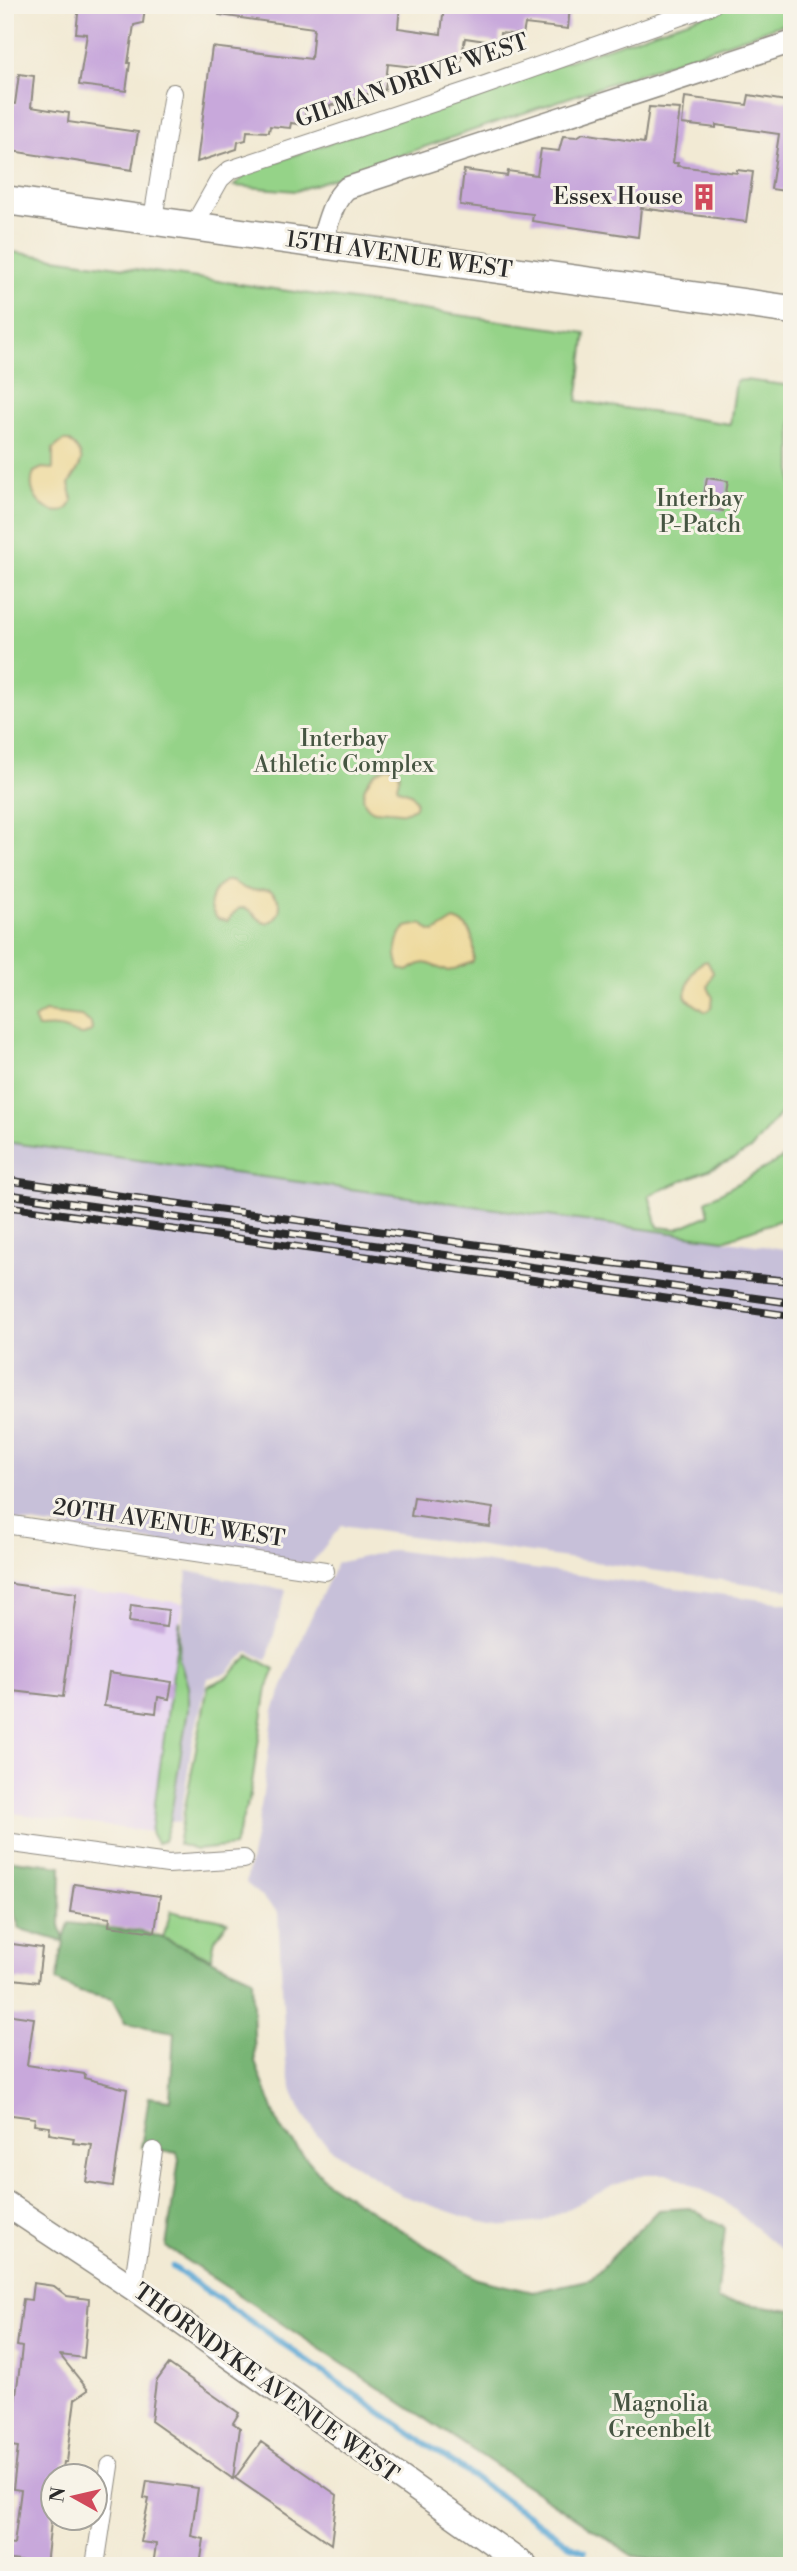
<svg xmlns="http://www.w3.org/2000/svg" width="797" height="2571" font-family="'Libre Bodoni',serif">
<rect width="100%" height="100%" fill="#f7f3e8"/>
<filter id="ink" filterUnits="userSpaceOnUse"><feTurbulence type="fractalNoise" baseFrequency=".0143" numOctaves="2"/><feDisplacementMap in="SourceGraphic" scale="14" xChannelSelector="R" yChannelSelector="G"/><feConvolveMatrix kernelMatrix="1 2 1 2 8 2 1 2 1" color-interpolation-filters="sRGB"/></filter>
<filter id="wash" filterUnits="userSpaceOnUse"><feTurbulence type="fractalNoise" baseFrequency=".00686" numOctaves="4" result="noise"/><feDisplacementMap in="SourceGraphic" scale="28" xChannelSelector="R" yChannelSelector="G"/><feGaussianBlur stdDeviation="1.57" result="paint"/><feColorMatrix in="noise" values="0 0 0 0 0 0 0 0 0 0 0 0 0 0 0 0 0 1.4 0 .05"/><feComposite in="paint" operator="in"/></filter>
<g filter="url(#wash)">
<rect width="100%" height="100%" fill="#f2ead4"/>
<path fill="#e5d3f1" d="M5 1582 183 1603 151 1832 5 1812Z"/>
<path fill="#c7c0d9" d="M5 1142 792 1250V1590L341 1526 310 1565 5 1519Z
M393 1550 792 1604V2259L723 2200 670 2174H645L615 2185 541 2222 506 2226 477 2221 401 2195 367 2173 334 2151 317 2135 299 2107 291 2085 286 2062 278 1912 246 1883 262 1801 274 1710 304 1632 337 1563Z
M187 1571 286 1590 267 1660 248 1651 227 1673 208 1678 192 1744 180 1822 170 1821 188 1709V1686L179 1659Z"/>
<path fill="#95d388" stroke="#607f5a" stroke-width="2" d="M732 5H792V21L296 191 234 186 248 172 268 164Z
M5 251 586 333 577 401 730 424 736 381 745 380 792 386V1099L752 1148 734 1159 649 1195 658 1227 677 1229 709 1215 706 1201 792 1153V1216L724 1240 5 1142Z
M180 1621 179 1659 188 1686V1709L170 1821 164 1841 157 1843 151 1832Z
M249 1655 275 1669 267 1688 250 1795 234 1846 196 1850 178 1844 208 1686 228 1677Z
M171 1911C190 1918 210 1914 228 1922L215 1939 211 1958 163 1938Z"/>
<path fill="#78b574" stroke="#527050" stroke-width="2" d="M5 1859 61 1866 60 1925 64 1940 69 1923 143 1932 163 1938 252 1978 255 2062 280 2128 327 2182 477 2279 533 2292 591 2279 658 2210 690 2208 725 2228 717 2300 792 2310V2566H700L633 2556 166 2247 179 2159 177 2153 141 2147 149 2097 170 2100 174 2032 125 2023 112 1999 79 1992 56 1981 64 1942 20 1929 9 1900 5 1899Z"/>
<path fill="#eeda9e" stroke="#8c8264" stroke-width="2" d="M63 441H69C91 460 79 465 69 484 70 489 73 496 72 501 66 526 21 504 34 472L42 468 53 469V449Z
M392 766 400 774 397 786 398 789 411 793 416 801 415 807C405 816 400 811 389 811 383 810 378 813 372 810 350 797 374 766 392 766Z
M225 881C236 880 236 886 246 889 261 895 271 881 280 904 280 915 276 921 265 923 256 919 245 900 235 912 232 914 230 918 228 921L218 919C205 906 210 891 225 881Z
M454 920C473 924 476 946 473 962L449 971C429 968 429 955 408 971L400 969C393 954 395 939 406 927L422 924 430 931 435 932Z
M707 961 713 972 708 987 713 998 711 1008 706 1012 687 999 685 995C688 983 693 963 707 961Z
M45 1012 81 1016 91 1023 92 1030C80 1042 72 1029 58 1028 51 1027 45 1028 38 1028L34 1019Z"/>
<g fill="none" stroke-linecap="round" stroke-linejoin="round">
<path stroke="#5ba7d4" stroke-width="6" d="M173 2267 573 2547 585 2551"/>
</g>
<g id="blocks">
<path fill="#c8a8db" d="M79 5 145 7 143 23 134 25 128 63H130L126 91 79 85 87 34 76 33Z
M220 5H400L398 28 441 34 444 5H570L568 29 525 24 523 35 500 33 499 43 465 38 461 61 451 64 445 58 422 68 388 64 385 90 378 89 377 94H362L361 99H345V104L330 105 329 111 306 108 304 125 291 123 290 128 270 126 269 132 247 131 246 140 238 142 237 149 197 162 212 47 311 59 314 28 219 15Z
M19 74 34 76 31 107 69 113 68 122 138 132 132 170 5 150V103L15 104Z
M749 95 792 102V192L771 189 779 134 716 125V128L682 124 685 97 747 105Z
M649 107 680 109 673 163H678L677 166 737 173V170L753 172 746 222 641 208 638 237 532 221 533 214 460 205 464 170 507 176 508 171 537 175 541 149 559 151 563 136 577 137 583 133 644 143Z
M707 478 728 481 723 511 702 507Z
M414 1497 493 1508 490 1527 411 1516Z
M5 1583 77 1593 63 1697 5 1690Z
M131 1605 168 1610 166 1627 129 1622Z
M109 1673 172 1682 169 1699 158 1697 156 1713 104 1706Z
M74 1884 160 1896 155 1932 109 1926 110 1918 70 1912Z
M5 1943 42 1948 38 1982 5 1978Z
M5 2014 34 2018 27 2065 85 2074 84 2078 127 2089 113 2186 86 2182 92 2145 73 2143 74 2138 49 2134 50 2127 34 2125 35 2118 5 2114Z
M33 2283 54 2286 67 2296 89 2299 84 2358 60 2355 88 2390 75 2399 67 2462H64L62 2476H52V2513L46 2565 5 2559V2543L14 2544 21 2490 13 2489 18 2447 5 2445 9 2415 13 2416 20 2365 22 2347 17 2346 23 2299 31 2300Z
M169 2364 239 2413 233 2423 240 2428 233 2479 151 2421 156 2382Z
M261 2442 337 2495 331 2544 235 2478Z
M147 2481 198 2488 191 2536 204 2539 200 2566H153L156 2544 140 2542 149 2499 144 2498Z"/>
</g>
</g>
<g filter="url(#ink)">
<use href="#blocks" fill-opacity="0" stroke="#8e8a80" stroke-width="2"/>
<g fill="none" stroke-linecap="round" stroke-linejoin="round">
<defs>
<path id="minor" d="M153 219 173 93
M194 225 220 179 230 170 471 90 712 5
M5 1524 325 1571
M5 1842 168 1864 244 1859
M133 2288 153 2151
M95 2566 110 2466"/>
<path id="tertiary" d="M321 244C328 224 331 202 347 188L792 42"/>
<path id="secondary" d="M5 2203 133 2288 525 2566"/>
<path id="primary" d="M5 200 792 310"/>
</defs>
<use href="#minor" stroke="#8e8a80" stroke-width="20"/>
<use href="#tertiary" stroke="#8e8a80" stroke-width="24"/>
<use href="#secondary" stroke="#8e8a80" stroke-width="27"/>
<use href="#primary" stroke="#8e8a80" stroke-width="31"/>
<use href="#minor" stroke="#fff" stroke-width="18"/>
<use href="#tertiary" stroke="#fff" stroke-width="21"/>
<use href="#secondary" stroke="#fff" stroke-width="24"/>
<use href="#primary" stroke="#fff" stroke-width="28"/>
<defs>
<path id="rail" d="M5 1180 604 1262 707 1274 792 1281
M5 1194 792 1303
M5 1206 792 1316"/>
</defs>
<use href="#rail" stroke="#2b2b2b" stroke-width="8"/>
<use href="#rail" stroke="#f7f3e8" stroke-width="5" stroke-dasharray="16" stroke-linecap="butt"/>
</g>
</g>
<defs>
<symbol id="building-bare" viewBox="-9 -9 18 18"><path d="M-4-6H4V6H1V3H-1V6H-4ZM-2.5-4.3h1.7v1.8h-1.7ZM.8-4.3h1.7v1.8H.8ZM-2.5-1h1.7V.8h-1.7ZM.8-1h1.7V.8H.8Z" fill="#d1495b" stroke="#f7f3e8" stroke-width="2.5" paint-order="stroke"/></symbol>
</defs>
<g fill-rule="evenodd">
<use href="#building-bare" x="685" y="178" width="38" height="38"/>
</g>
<g text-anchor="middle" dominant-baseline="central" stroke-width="6" stroke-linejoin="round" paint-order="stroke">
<g font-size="23" fill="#2b2b2b" stroke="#f7f3e8">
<text transform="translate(412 81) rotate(-19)">GILMAN DRIVE WEST</text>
<text transform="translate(399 255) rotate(8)">15TH AVENUE WEST</text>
<text transform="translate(169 1523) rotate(8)">20TH AVENUE WEST</text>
<text transform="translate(266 2383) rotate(36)">THORNDYKE AVENUE WEST</text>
</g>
<g font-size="23" fill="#2b2b2b" stroke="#f7f3e8" text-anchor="end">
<text x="683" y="197">Essex House</text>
</g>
<g font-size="23" fill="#465542" stroke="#f7f3e8">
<text x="700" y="499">Interbay<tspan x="700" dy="26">P-Patch</tspan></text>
<text x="344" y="739">Interbay<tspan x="344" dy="26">Athletic Complex</tspan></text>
<text x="660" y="2404">Magnolia<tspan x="660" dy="26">Greenbelt</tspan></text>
</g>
</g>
<rect width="797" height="2571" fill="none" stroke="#f7f3e8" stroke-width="28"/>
<g transform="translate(74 2497) rotate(278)"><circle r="33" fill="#f7f3e8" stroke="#a5a39c" stroke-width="2"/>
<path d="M0-5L12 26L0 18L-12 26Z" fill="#d1495b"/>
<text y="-10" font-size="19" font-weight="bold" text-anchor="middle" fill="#2b2b2b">N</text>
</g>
</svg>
